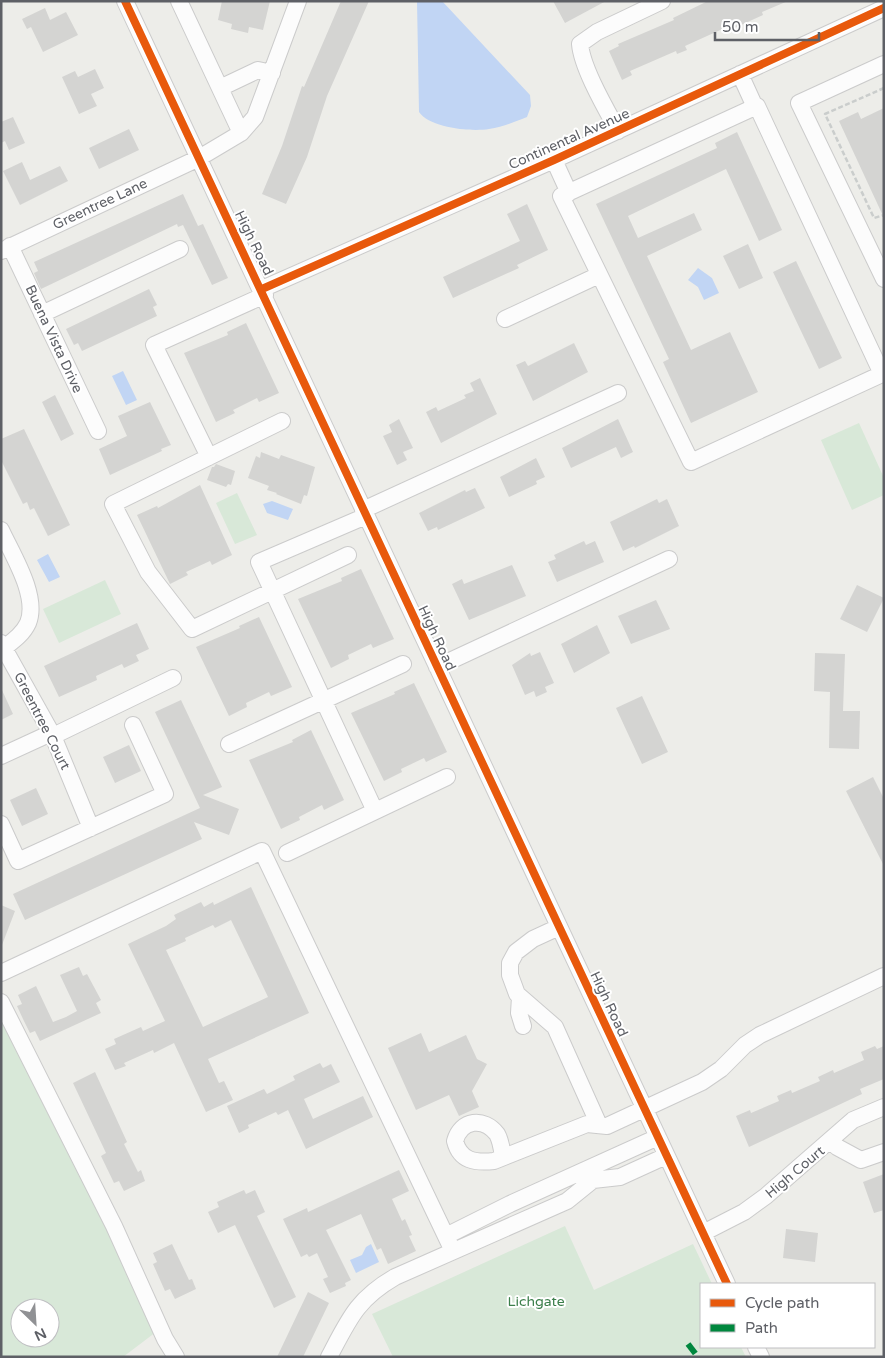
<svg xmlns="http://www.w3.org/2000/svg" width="885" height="1358" font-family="'Varela Round',sans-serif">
<rect width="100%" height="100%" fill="#edede9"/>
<path fill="#d8e8d8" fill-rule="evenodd" d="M859 423 884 478V495L852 510 821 440Z
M237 493 257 535 235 544 216 503Z
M105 580 121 614 59 643 43 609Z
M1 1011 156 1332 123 1357H1ZM20 1308H50V1338H20Z
M565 1226 594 1290 693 1244 712 1284H701V1347H741L746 1357H393L372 1314Z"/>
<path fill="#c1d5f4" d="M417 1H442L530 95 531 106 527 117C514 122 503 127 489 129 471 132 430 128 419 112Z
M698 268 712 278 719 293 704 300 698 287 688 280Z
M123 371 137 400 126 405 112 376Z
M272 501 293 509 288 520 267 513 263 504Z
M48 554 60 577 49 582 37 560Z
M371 1244 379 1262 356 1273 350 1260 362 1255 366 1247Z"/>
<path fill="#d4d4d2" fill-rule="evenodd" d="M222 1H270L263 30 249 27 248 33 231 29 232 24 218 20Z
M341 1H369L327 96 307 157 286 204 262 194 282 146 302 86 304 87Z
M553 1H606L565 23Z
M708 1H788L762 12 763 15 730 30 729 26 685 46 687 50 677 54 676 51 630 71 632 75 622 80 609 51 619 46 618 44 674 20 673 18Z
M45 8 50 20 66 12 78 35 43 52 31 27 27 29 22 19Z
M95 69 104 88 91 94 97 106 79 114 62 77 75 71 78 77Z
M884 108V218L839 121 858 112 861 119Z
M13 117 25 143 9 150 5 141 1 143V122Z
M129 129 139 150 99 169 89 148Z
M737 132 782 230 759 241 726 169 628 216 638 238 694 213 702 230 647 256 691 350 730 332 758 392 691 423 663 362 669 359 596 204 717 148 715 143Z
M22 162 30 180 60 166 68 181 20 205 3 171Z
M183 194 198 226 203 224 228 278 212 285 183 225 178 227 177 224 41 289 34 273 38 271 34 262Z
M527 204 548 250 517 265 519 268 453 298 443 277 520 241 507 214Z
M748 244 763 278 739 289 723 256Z
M796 261 842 358 819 369 773 272Z
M149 289 157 305 153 307 157 316 82 351 78 343 74 345 66 329Z
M246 323 279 393 259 402 257 398 233 410 235 413 216 422 184 353 228 335 227 332Z
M574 343 588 372 533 401 516 365 525 361 528 366Z
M480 378 497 414 441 443 426 412 436 407 438 411 466 398 464 395 474 391 470 383Z
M55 395 74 434 61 441 42 402Z
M150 402 171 445 161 449 162 451 110 475 99 449 127 436 118 416Z
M399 419 413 448 403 452 407 460 397 465 383 436 392 432 389 425Z
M618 419 633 452 621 458 616 447 571 468 562 448Z
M24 429 70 525 48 536 34 508 30 510 27 502 23 504 1 460V439Z
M261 452 279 459 281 455 315 467 307 496 304 495 301 504 276 494 277 493 267 490 269 486 248 478 256 456 260 458Z
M536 458 545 477 536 481 537 484 509 497 500 477Z
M216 464 235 471 231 485 228 484 226 487 207 480 212 467H214Z
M200 485 232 555 212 565 210 561 186 572 188 575 170 584 137 515 157 506 158 508Z
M475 488 485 508 438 530 437 527 428 531 419 513 465 490 466 492Z
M657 499 659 503 667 499 679 526 635 548 634 546 623 551 610 522Z
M584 541 586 545 595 541 604 562 557 582 548 562 556 559 554 555Z
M512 565 526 596 469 620 452 584 462 579 464 584Z
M361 569 394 639 373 648 371 644 348 655 349 659 331 668 298 599 342 581 341 578Z
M857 585 884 598 867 632 840 619Z
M656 600 670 629 631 644 618 616Z
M259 617 292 687 271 696 269 692 246 703 247 707 229 716 196 647 240 628 239 626Z
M137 623 149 649 136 655 139 661 124 668 122 664 96 676 97 680 59 697 44 666Z
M597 625 610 653 574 673 561 644Z
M540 652 554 683 545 687 547 692 536 697 534 691 525 695 512 665 530 653 531 656Z
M815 653 845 654 843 711H860L859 749 829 748 830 692 814 691Z
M414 683 447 752 426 762 424 758 401 769 402 772 384 781 351 713 395 694 394 692Z
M1 688 13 714 1 720Z
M642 696 668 752 642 764 616 708Z
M181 700 222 787 203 795 239 809 229 835 194 822 202 839 25 920 13 894 200 808 155 712Z
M311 730 344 800 324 810 322 805 299 817 300 820 281 829 249 760 293 742 292 740Z
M129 745 141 771 115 783 103 757Z
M873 777 884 799V866L846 791Z
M36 788 48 814 22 826 10 800Z
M251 887 309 1013 208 1059 219 1083 224 1081 233 1100 206 1112 174 1043 154 1053 153 1050 124 1063 126 1066 115 1070 105 1049 116 1044 114 1039 141 1027 143 1031 165 1021 128 944 166 926 176 919 174 915 201 902 204 907 213 902 214 905ZM231 920 268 997 203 1027 166 950 186 941 185 938 213 925 215 928Z
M1 905 15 911 2 945H1Z
M79 967 83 976 87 974 101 1000 96 1003 101 1013 40 1041 35 1031 30 1033 23 1019 17 1006 22 1004 18 995 36 986 53 1022 66 1017 77 1011 60 975Z
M421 1033 429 1052 466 1035 477 1059 487 1064 472 1091 479 1107 459 1116 449 1095 416 1110 388 1048Z
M875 1046 877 1049 884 1046V1079L860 1089 862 1094 749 1147 736 1116 750 1110 751 1113 779 1101 777 1096 791 1090 792 1093 820 1081 818 1077 833 1070 834 1073 864 1060 861 1052Z
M320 1063 323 1068 331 1064 340 1082 304 1099 313 1119 363 1096 373 1117 306 1149 288 1110 278 1115 276 1112 248 1125 249 1128 239 1133 227 1106 264 1089 267 1094 295 1080 293 1076Z
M95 1072 127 1142 124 1144 138 1172 141 1170 145 1181 124 1191 119 1181 114 1183 101 1156 106 1153 73 1083Z
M399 1170 409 1191 392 1199 402 1221 405 1219 412 1235 409 1236 416 1251 388 1264 381 1248 377 1250 361 1214 326 1230 351 1280 345 1283 346 1286 330 1293 323 1279 328 1277 317 1253 309 1257 307 1254 301 1257 283 1219 307 1208 308 1212Z
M884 1174V1210L874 1213 863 1182Z
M244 1190 246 1194 255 1190 265 1212 257 1216 296 1297 274 1308 235 1225 218 1233 208 1212 219 1207 217 1202Z
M786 1229 818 1233 815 1262 783 1258Z
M172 1244 189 1280 192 1279 196 1289 175 1299 170 1289 165 1291 153 1264 157 1262 153 1253Z
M308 1292 329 1303 303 1357H277Z"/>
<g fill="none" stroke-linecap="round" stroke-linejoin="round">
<defs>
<path id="minor" d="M125 1C328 428 525 857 727 1284
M179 1 241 133
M884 64 799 103 884 279
M740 74 755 107
M220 88 258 70 272 73
M757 106 882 374 691 462 561 196Z
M618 131C606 109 582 68 580 44L597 32 662 1
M554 160 569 193
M10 246 98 431
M1 251 199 158 241 133 255 117 298 1
M262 289 554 160 884 8
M42 314 180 249
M505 319 599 275
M282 421 113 504 148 572 192 629 348 555
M209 457 154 345 265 295
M363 510 618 393
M366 516 259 562 375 811
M1 530C12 554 39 596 28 623 23 634 13 641 4 648
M1 643 53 736 91 828
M437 667 669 559
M53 736 173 678
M229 744 403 664
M1 756 51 733
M1 824 18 861 165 794 133 725
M287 853 447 777
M559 927 533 939 516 952 510 963V975L517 994 555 1027 599 1125
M1 973 262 851 453 1251
M520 997 519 1013 523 1026
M1 1002 114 1226 165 1339 176 1357
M831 1141 837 1147 861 1160 884 1152
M503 1157C502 1150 501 1141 497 1134 484 1117 461 1119 455 1141 460 1161 475 1163 494 1161L587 1124 607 1126 702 1082 721 1069 745 1045 760 1035 884 976
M703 1233 744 1212 766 1196 853 1120 884 1107
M446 1236 510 1204 658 1137
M756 1347 761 1357
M329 1357C349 1319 357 1299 395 1277L567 1201 593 1180 620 1177 666 1156"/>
</defs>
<use href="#minor" stroke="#cbcbcb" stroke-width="18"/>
<path stroke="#cacdcc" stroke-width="2.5" stroke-dasharray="5 2.5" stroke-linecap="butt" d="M884 88 825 114 874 218 884 215"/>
<use href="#minor" stroke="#fcfcfc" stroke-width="16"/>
<path stroke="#00873e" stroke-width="6" stroke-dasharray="12 6" stroke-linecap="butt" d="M688 1344 698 1357"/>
<defs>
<path id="cycleway" d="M125 1C328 428 525 857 727 1284
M262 289 554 160 884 8"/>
</defs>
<use href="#cycleway" stroke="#fff" stroke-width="11"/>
<use href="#cycleway" stroke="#e8590c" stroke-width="8"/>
</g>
<g text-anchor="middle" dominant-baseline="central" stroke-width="4" stroke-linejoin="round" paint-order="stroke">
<g font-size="14" fill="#5e6066" stroke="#fff">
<text transform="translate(569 139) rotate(-24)">Continental Avenue</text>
<text transform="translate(100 204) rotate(-25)">Greentree Lane</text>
<text transform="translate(254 243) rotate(64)">High Road</text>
<text transform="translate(54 339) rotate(65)">Buena Vista Drive</text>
<text transform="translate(437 638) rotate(65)">High Road</text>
<text transform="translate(42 721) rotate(63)">Greentree Court</text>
<text transform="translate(609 1004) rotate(65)">High Road</text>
<text transform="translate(795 1172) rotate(-40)">High Court</text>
</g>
<g font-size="14" fill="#3c7f4b" stroke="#fff">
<text x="536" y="1301">Lichgate</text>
</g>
</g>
<rect width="885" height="1358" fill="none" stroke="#5e6066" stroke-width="5"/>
<rect x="700" y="1283" width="175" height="65" fill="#ffffff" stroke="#bfbfc2"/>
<rect x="710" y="1299" width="25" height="8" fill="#e8590c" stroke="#bfbfc2"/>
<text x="745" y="1308" font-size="15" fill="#5e6066">Cycle path</text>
<rect x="710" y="1324" width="25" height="8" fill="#00873e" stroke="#bfbfc2"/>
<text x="745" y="1333" font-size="15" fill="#5e6066">Path</text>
<g transform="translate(35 1323) rotate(155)"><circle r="24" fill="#ffffff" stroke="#bfbfc2"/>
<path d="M0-4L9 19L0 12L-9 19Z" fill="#909194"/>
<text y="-8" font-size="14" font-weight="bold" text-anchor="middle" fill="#5e6066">N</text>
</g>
<path d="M715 32v8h104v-8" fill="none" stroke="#5e6066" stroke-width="2.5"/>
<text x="722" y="32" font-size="15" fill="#5e6066" stroke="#ffffff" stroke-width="4" paint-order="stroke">50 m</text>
</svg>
